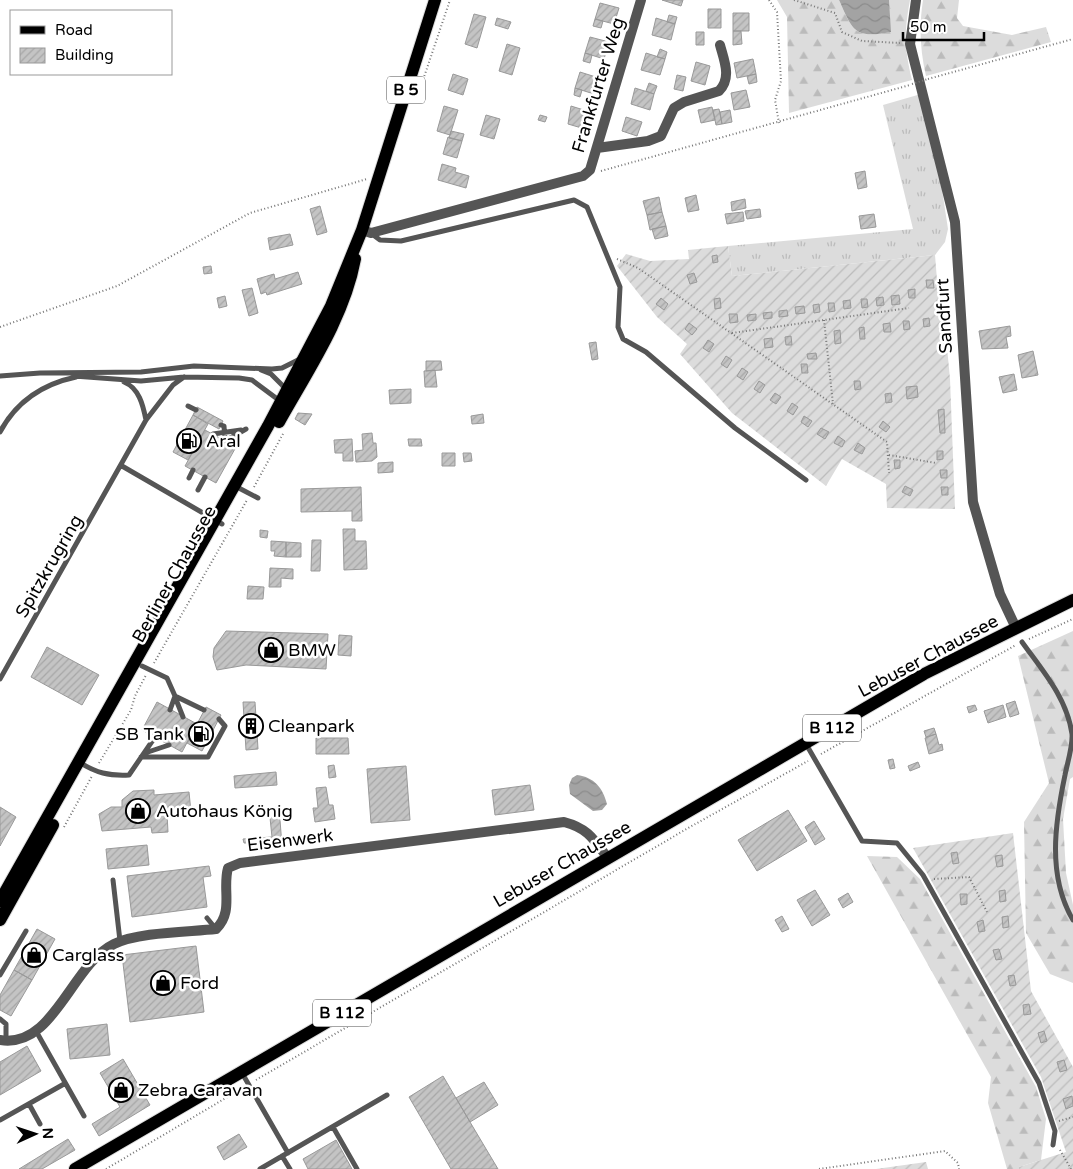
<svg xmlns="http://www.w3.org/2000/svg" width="1073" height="1169" font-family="'Varela Round',sans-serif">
<defs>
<pattern id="grass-tufts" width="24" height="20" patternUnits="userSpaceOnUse" patternTransform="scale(1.25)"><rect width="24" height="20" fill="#dcdcdc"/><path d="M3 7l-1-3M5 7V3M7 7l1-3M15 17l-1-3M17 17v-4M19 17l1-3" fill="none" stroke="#bbb"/></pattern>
<pattern id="forest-firs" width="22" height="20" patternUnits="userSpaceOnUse" patternTransform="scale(1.25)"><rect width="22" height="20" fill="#dcdcdc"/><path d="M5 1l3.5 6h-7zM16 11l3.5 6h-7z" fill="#bbb"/></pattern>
<pattern id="garden-furrows" width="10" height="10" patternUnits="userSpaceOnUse" patternTransform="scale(1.25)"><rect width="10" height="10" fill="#dcdcdc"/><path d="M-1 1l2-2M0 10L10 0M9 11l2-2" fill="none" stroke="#bbb"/></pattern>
<pattern id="water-waves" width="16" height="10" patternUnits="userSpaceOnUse" patternTransform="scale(1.25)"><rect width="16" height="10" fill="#a3a3a3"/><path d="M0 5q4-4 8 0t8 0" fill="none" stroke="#8b8b8b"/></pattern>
<pattern id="building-hatch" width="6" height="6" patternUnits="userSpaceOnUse" patternTransform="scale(1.25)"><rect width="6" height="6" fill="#c4c4c4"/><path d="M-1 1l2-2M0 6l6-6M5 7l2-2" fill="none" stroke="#a7a7a7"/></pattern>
</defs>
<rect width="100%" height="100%" fill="#fff"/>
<path fill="url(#grass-tufts)" d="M921 94 941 183 948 229 945 242 935 255 732 276 728 246 913 229 883 105Z"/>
<path fill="url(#forest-firs)" d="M777 0H839C853 31 854 39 890 32L889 0H910C904 33 904 47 912 80L789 113 787 17Z
M923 0H959L957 18 963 26 1012 35 1046 27 1051 42 926 76C920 50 919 26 923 0Z
M1073 631V777L1070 779 1063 819 1066 873 1073 905V983L1050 974 1026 933 1024 822 1049 783 1018 656Z
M867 856 897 857 920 879 1036 1087 1046 1119 1041 1160 1019 1167V1169H1007L988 1103 991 1077Z"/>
<path fill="url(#garden-furrows)" d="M728 246 732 276 935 255 939 305 943 304 950 379 955 509 887 508 886 484 842 459 826 486 732 413 680 354 687 344 657 317 617 266 626 254 650 261 689 259 688 250Z
M1013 833 1031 991 1073 1067V1169H1019V1167L1066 1152 1041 1077 913 848Z
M926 1162 928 1169H876Z"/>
<path fill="url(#water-waves)" d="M839 0H889L891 32C854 39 853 31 839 0Z
M577 775C594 777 603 788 607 804L602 810 593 811 570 794 569 785 572 778Z"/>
<path fill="url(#building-hatch)" stroke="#999" d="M662 0H683L681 6Z
M600 3 619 8 614 24 595 19Z
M708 9H721V28H708Z
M733 13H749V31H733Z
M474 14 486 17 477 48 465 44Z
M669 15 677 17 675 24 667 22Z
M497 18 511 22 508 29 495 25Z
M656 18 675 24 671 40 652 35Z
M595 19 603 21 601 28 593 26Z
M733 31H741L742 44 733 45Z
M696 32H704V45H696Z
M590 37 609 42 604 59 585 53Z
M507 44 520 48 512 75 499 71Z
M660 49 667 52 665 59 657 57Z
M585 53 592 55 590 63 583 61Z
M646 53 665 59 660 75 641 70Z
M753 59 756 74 737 78 734 63Z
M696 62 710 66 705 85 691 81Z
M580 72 599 78 594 94 575 88Z
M453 74 468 79 463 95 448 90Z
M756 74 757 82 749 84 747 76Z
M677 75 686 77 683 91 674 89Z
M649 83 657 86 654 94 646 91Z
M575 88 582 90 580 97 574 95Z
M635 88 654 94 650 110 631 104Z
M746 90 750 107 734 110 731 93Z
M444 106 458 110 450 135 437 131Z
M571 106 587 111 585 116H588L585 129 568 124Z
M712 107 715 120 701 123 698 110Z
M719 109 722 124 716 125 713 110Z
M730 110 732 122 722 124 720 112Z
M486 115 500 119 494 139 480 135Z
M540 115 547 117 545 122 538 120Z
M626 117 642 122 637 136 622 131Z
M451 131 464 134 462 141 449 138Z
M448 137 462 141 457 158 443 154Z
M442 164 456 168 455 172 469 176 466 188 438 180Z
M865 171 867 187 858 189 855 173Z
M696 195 699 210 688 212 685 198Z
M659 197 662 212 647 215 643 201Z
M745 199 746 208 732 211 731 202Z
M320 206 327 232 317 235 310 209Z
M760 209 761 217 747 219 745 211Z
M662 212 666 226 650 230 647 215Z
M743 212 744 221 727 224 725 214Z
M874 214 876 227 861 229 859 216Z
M666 226 668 236 655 239 652 229Z
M290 234 293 245 270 250 268 238Z
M717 255 718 262 713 263 712 256Z
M211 266 212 273 204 274 203 267Z
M298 272 302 284 267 295 266 292 261 294 257 279 274 274 275 279Z
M694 273 697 282 690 284 687 275Z
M926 280H933L934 288H927Z
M252 288 258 313 249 316 242 290Z
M915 289V298H909L908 290Z
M899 295 900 304 892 305 891 296Z
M225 296 227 306 219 308 217 298Z
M883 297 884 305 877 306 876 298Z
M661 298 668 304 664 310 656 304Z
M720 298 721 308 715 309 714 299Z
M861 299H867L868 307 862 308Z
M850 300 851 308 844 309 843 301Z
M828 303H834L835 311 829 312Z
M819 304 820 312 814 313 813 305Z
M804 306 805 313 796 314 795 307Z
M787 310 788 316 779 317V311Z
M772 312V318L764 319 763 313Z
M729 314H737L738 322 730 323Z
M756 314V320L748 321 747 315Z
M929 318 930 326 924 327 923 319Z
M903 321H909L910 329 904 330Z
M689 323 697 329 692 335 685 329Z
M890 323 891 332H884L883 324Z
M1010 326 1011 336 1006 337 1008 348 982 349 979 331Z
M864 327 865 339H860L859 328Z
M840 330 841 343 835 344 834 331Z
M791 336 792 345H786L785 337Z
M772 338 773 347 765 348 764 339Z
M708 340 714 344 709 352 703 348Z
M596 342 598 359 592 360 589 343Z
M1033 351 1038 375 1022 378 1018 355Z
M816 353 817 359H808L807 354Z
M726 356 732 360 727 368 721 364Z
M426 361H441L442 370 426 371Z
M801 364H807L808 373H802Z
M742 368 748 372 743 380 737 376Z
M435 370 437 387H425L424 371Z
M1014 374 1017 390 1003 393 999 377Z
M759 381 765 385 760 393 754 389Z
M854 381H860L861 389 855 390Z
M917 386 918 397 907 399 906 387Z
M411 389V403L390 404 389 390Z
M775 393 781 397 776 404 770 400Z
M891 393 892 402 886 403 885 394Z
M792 403 798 407 793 415 787 411Z
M197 407 223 421 219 429 193 415Z
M944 409 945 433H940L938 410Z
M298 413 312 414 305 425 295 419Z
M483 414 484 423 472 424 471 416Z
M193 415 208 424 188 460 173 452Z
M804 416 812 421 808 427 801 422Z
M883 421 890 427 886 432 879 427Z
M821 428 829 432 825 439 817 434Z
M205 430 236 447 216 483 185 466Z
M372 433 373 443H376L377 457 372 461 356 462 355 451 363 450 362 434Z
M838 436 845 441 842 447 834 443Z
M352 439 353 461H343V453H335L334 440Z
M408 439H421L422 446H409Z
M858 443 865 448 862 454 854 450Z
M937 451H943V459L937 460Z
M442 453H455V466H442Z
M463 453H471L472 461 464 462Z
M894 460H900V468L895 469Z
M393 462V472L378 473V463Z
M940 470H947V478H941Z
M905 486 913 490 910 496 902 492Z
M361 487 362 521H352V511L301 512V489Z
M941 487H948V495H942Z
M343 529H355V541H366L367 569 344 570Z
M260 530 268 531 267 538 260 537Z
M312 540H321L320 571H311Z
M271 541 286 542V557L274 556 275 551H271Z
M286 542 301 543V557H286Z
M270 568 293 569V579L281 578V587H269Z
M248 586 264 587 263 599H247Z
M226 631 328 634 326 669 246 665 217 670 213 657 214 648Z
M339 635 352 636 351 656 338 655Z
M47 647 99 675 82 705 31 677Z
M1015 701 1019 714 1010 717 1006 704Z
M157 702 197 724 182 752 142 730Z
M243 702H255L258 749 246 750Z
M975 705 977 710 969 713 967 707Z
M1003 705 1006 717 988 723 984 711Z
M206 707 221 715 202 751 187 743Z
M934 728 936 734 926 737 924 731Z
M936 734 939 745 942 744 943 750 929 754 925 738Z
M316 738H348L349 754H316Z
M893 759 895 768 890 769 888 760Z
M918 762 920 767 910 771 908 766Z
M334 765 336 777 329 778 328 766Z
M406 766 410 820 371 823 367 769Z
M276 772 277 785 235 788 234 776Z
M530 785 534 810 495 815 492 790Z
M326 787 329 805H333L335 819 315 822 313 808H318L316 788Z
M154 790V795L189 792 191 812 167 814 168 832 152 833 151 827 102 831 99 814 111 807H122V800L133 791Z
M0 807 16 817 0 846Z
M279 807 282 846 254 848 253 843H244L243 839 272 837 269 808Z
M788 810 807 841 757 871 738 840Z
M814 821 825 839 815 845 805 827Z
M147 845 149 865 108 869 106 849Z
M957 852 959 863 953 864 951 853Z
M1002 855 1003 866 997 867 995 856Z
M209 866 211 876 203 877 207 907 132 917 127 876Z
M815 890 830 915 812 926 797 900Z
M1005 890 1006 901 1000 902 999 891Z
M848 893 853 902 843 908 838 899Z
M960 894H967V904L961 905Z
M782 916 789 929 782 932 775 920Z
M1008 916 1009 927 1003 928 1002 917Z
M983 920 985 931 979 932 977 922Z
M37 929 55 939 32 980 14 970Z
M196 946 204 1012 130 1022 122 955Z
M999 949 1002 959 996 960 993 950Z
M14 970 32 980 11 1016 0 1010V995Z
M1014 975 1016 985 1010 986 1008 976Z
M1029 1004 1031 1014 1024 1015 1023 1005Z
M107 1024 110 1055 70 1059 67 1029Z
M1044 1031 1047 1041 1041 1043 1038 1033Z
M27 1046 41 1071 0 1095V1062Z
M123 1059 150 1105 99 1136 92 1124 120 1107 100 1073Z
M1064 1060 1067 1070 1060 1072 1057 1062Z
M443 1076 470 1122 498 1169H451L409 1097Z
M484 1082 498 1105 470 1122 456 1098Z
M1072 1096 1073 1106 1066 1109 1063 1099Z
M239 1134 247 1147 224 1160 217 1147Z
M68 1139 75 1150 42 1169H19Z
M336 1140 352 1169H308L303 1159Z"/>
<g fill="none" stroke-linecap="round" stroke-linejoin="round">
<defs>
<path id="primary" d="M279 422C308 370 344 318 355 259
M0 901 268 426 331 306 362 230 435 0
M0 920 53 825
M75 1169 924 674 1073 600"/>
</defs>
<use href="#primary" stroke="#dbdbdb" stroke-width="14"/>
<path stroke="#777" stroke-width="2" stroke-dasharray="1 2.5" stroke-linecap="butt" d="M769 0 777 12 781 81 775 100 779 123
M794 0 835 13 842 32 862 41 900 43
M928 79 1073 39
M421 86 450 0
M601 171 910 85
M617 259 638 268 887 442 889 473
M824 320 833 404
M0 327 117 286 250 213 367 179
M732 333 909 308
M889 455 936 463
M254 487 284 432
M1029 639 1073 619
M154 663 247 500
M821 754 1016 645
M99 763 131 710 135 696 146 675
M64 827 92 776
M934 879 969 877 987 912
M256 1080 690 827 808 761
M1059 1121 1073 1117
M1060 1150 1071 1169
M106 1169 241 1089
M819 1169 945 1151 958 1163 959 1169"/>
<path stroke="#555" stroke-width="5" d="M372 234 380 240 401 241 574 200 587 207 620 287 618 327 623 339 646 352 735 428 806 480
M261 370 271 374 286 389
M0 376 40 373 141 372 194 366 272 369 282 368 300 359
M74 376 141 381 184 377 239 378 252 380 280 401
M124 382C139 388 143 405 146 420
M188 406 196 410
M221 425 224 426 225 441 246 429
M0 432C16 402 43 384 76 377
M213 434 241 430
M122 466 222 524
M189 478 193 470
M235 486 258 498
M198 490 205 477
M1022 642C1042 670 1067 698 1072 734 1073 746 1067 764 1065 775 1055 823 1047 876 1073 920
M142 666 167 678 175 696 170 710
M0 679 146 420 173 385 184 377
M175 696 204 710
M175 697 183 717
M806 744 862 841 897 843 923 875 1039 1083 1055 1131 1053 1145
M145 753 169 745
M141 757H208L225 726 219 719
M79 762C96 773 109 776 129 775L155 737
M113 880 120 941
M207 918 216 929
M0 975 26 931
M0 1019 6 1024V1041
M36 1031 84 1116
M242 1073 288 1153
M29 1104 40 1124
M0 1120 64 1084
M333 1127 357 1169
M282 1156 290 1169
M260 1169 387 1095"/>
<path stroke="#555" stroke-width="10" d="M916 0 910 44 955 222 973 502 1000 594 1016 628
M597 148 648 141 661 136 674 108 684 102 719 91C732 78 724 60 720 45
M362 230 371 233 583 176 590 170 641 0
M0 1040C54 1049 71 965 114 944 138 932 189 932 216 929 234 912 222 889 228 868L240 863 564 822C587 828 593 838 607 857"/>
<use href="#primary" stroke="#000" stroke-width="12"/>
<path stroke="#777" stroke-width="2" stroke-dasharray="1 2.5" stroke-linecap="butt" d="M912 84 928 79"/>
</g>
<defs>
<symbol id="fuel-ring" viewBox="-11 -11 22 22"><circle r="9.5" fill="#fff" stroke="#000" stroke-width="1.5"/><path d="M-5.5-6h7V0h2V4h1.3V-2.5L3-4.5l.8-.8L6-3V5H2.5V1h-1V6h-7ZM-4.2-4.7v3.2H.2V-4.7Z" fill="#000"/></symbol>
<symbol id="shop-ring" viewBox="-11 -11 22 22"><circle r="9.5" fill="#fff" stroke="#000" stroke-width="1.5"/><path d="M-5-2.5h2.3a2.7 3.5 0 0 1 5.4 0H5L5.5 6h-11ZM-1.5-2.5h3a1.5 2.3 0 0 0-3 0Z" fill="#000"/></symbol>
<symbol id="building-ring" viewBox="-11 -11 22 22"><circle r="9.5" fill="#fff" stroke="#000" stroke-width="1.5"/><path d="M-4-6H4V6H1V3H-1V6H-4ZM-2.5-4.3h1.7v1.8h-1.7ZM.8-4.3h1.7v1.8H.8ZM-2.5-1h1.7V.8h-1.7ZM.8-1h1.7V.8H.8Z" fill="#000"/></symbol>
</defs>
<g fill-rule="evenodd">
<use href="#fuel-ring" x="175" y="427" width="28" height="28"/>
<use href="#shop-ring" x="257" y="636" width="28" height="28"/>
<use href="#building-ring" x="237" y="712" width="28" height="28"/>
<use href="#fuel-ring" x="187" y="720" width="28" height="28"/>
<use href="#shop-ring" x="124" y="797" width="28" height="28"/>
<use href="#shop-ring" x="20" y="941" width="28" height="28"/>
<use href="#shop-ring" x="149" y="969" width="28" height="28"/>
<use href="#shop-ring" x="107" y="1076" width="28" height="28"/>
</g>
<g text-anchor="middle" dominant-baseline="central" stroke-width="5" stroke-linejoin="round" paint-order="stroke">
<g fill="#fff" stroke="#4c4c4c" stroke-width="1">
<rect x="387" y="76.5" width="38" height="27" rx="4"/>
<rect x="803" y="714.5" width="58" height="27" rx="4"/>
<rect x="313" y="999.5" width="58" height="27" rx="4"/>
</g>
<g font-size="16" font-weight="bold" fill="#000">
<text x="406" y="90">B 5</text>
<text x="832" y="728">B 112</text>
<text x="342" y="1013">B 112</text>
</g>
<g font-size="18" fill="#000" stroke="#fff">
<text transform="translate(598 85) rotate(-73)">Frankfurter Weg</text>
<text transform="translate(944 316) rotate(-93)">Sandfurt</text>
<text transform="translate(49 566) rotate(-60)">Spitzkrugring</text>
<text transform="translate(174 574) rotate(-61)">Berliner Chaussee</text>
<text transform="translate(928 656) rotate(-28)">Lebuser Chaussee</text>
<text transform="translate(290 840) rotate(-7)">Eisenwerk</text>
<text transform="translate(562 864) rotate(-30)">Lebuser Chaussee</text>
</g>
<g font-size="18" fill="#000" stroke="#fff" text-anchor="start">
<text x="206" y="441">Aral</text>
<text x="288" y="650">BMW</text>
<text x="268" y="726">Cleanpark</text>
<text x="184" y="734" text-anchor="end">SB Tank</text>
<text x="156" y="811">Autohaus König</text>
<text x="52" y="955">Carglass</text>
<text x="180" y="983">Ford</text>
<text x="138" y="1090">Zebra Caravan</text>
</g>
</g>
<rect x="10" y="10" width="162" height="65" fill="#ffffff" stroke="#999999"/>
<rect x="20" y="26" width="25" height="8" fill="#000000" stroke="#999999"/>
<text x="55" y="35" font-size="15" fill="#000000">Road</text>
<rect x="20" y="48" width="25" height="15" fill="url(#building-hatch)" stroke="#999999"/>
<text x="55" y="60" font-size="15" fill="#000000">Building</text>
<g transform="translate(35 1134) rotate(87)" stroke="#ffffff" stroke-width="4" paint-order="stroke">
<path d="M0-4L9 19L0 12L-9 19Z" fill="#000000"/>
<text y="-8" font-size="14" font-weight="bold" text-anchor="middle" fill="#000000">N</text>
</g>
<path d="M903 32v8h81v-8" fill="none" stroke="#000000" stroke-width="2.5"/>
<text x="910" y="32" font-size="15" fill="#000000" stroke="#ffffff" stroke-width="4" paint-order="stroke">50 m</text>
</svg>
